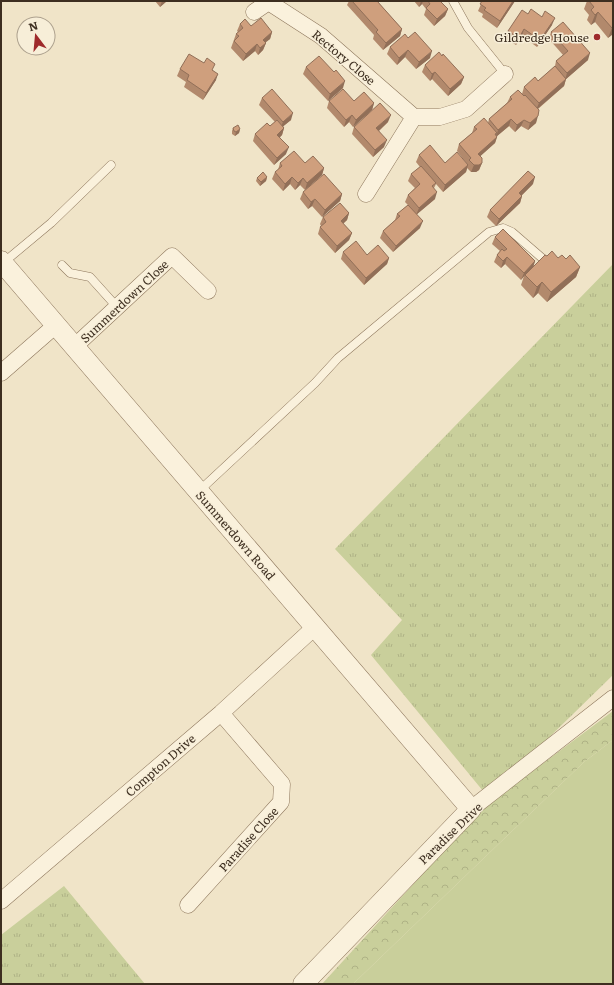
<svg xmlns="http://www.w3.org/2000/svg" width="614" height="985" font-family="Literata,serif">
<defs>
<pattern id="forest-crowns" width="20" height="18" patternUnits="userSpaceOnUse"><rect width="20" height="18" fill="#c9cf9b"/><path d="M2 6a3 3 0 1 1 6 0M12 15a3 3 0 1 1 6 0" fill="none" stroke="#aeb285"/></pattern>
<pattern id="park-tufts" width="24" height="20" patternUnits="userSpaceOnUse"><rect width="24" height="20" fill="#c9cf9b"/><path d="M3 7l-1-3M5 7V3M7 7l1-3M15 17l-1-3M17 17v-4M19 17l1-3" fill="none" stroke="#aeb285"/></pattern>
</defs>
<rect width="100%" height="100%" fill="#f0e4c8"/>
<path fill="#c9cf9b" d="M613 740V984H353L584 762Z"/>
<path fill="url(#forest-crowns)" d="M613 711V740L584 762 353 984H322L482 809Z"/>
<path fill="url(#park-tufts)" d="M613 264V675L488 797 371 655 402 620 335 549Z
M64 886 145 984H1V935Z"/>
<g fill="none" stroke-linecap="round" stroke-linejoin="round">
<defs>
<path id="service" d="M453 1 468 28 505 74
M3 263 51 223 111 165
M62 265 70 273 90 277 117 307
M199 491 315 383 338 358 489 232 503 228 512 232 542 258"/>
<path id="minor" d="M270 3 321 36 414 117 366 194
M254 12 270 1
M414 117H440L466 109 505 74
M74 347 172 256 208 291
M1 373 56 325
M471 809 613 698
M1 901 221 713 316 626
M188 905 281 802 282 784 221 713"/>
<path id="tertiary" d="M1 261 471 809 303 984"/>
</defs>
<use href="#service" stroke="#8d765c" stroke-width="9"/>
<use href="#minor" stroke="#8d765c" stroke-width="17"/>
<use href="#tertiary" stroke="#8d765c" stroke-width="21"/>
<use href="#service" stroke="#faf1dc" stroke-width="8"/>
<use href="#minor" stroke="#faf1dc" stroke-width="16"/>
<use href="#tertiary" stroke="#faf1dc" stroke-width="20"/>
</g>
<path fill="#b2896c" d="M155 1H167L160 7Z
M349 1H377L402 29 400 36 383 50 373 39 374 35 347 5Z
M414 1H440L448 9 445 16 434 26 424 15 426 9 422 4 419 7Z
M481 1H515L497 28 482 17 483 14 478 11 482 2Z
M587 1H613V34L608 38 595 22 591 25 587 20 589 15 584 9Z
M528 14 552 25 537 47 522 36 516 45 505 38 508 31Z
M240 24 251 26 272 32 270 39 265 42 266 43 263 50 258 55 255 51 243 61 231 48 236 34 238 32 237 31Z
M551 32 588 60 566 79 564 86 538 109 536 123 528 130 521 126 515 132 509 126 497 136V137L495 143 480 156 482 163 479 170 476 172H471L467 168 466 172 443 192 436 184 434 188 435 199 417 214 420 228 393 252 380 238 383 231 395 220 397 214 408 205 405 202 408 195 415 188 408 181 411 174 420 167 416 162 419 155 445 163 467 164 457 151 459 144 472 133 474 127 488 123 489 119 507 103 510 97 522 94 524 87 538 81 555 66 556 61 563 55 549 39Z
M408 38 430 58 416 69 405 57 397 65 387 54 390 47Z
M425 65 464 77 461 84 448 96 432 79 430 81 422 72Z
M306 67 343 88 328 101 303 74Z
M180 69 213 70 216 80 203 100 184 87 186 82 177 76Z
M262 98 291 120 283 126 284 128 282 135 280 137 286 154 274 165 253 141 255 134 270 126 275 122 259 105Z
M329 101H354L374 103 372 110 353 127 349 122 344 127 327 108Z
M388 122 379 131 384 147 373 157 352 134 354 127Z
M233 128 240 129 239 133 235 136 232 134V131Z
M280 163H305L324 168 322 175 305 190 300 185 295 190 290 184 283 191 272 179 275 172 278 170Z
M267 177 266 181 260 186 256 181 257 178Z
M533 184 522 195V196L520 203 496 226 487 217 490 210Z
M303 192 342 194 340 201 322 217 312 206 308 209 300 199Z
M349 213 347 220 343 224 352 233 349 240 335 253 318 234 320 227 321 226 320 224 323 217Z
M495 237 535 261 533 267 547 256 566 259 580 267 576 277 547 302 538 293 533 298 521 285 524 276 521 280 505 264 501 268 494 262 497 255 500 251 492 244Z
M343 252 389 258 387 264 364 285 341 259Z"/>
<path fill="#916f58" d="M162 1H167L160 7Z
M421 1H423L422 4 419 7Z
M513 1H515L497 28 500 21Z
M448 9 445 16 434 26 437 19Z
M598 12 595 22 591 25 595 15Z
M555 18 552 25 537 47 540 40Z
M613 27V34L608 38 612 28Z
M402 29 400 36 383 50 386 43Z
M524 29 522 36 516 45 519 38Z
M272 32 270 39 260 47 263 40Z
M266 43 263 50 258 55 260 48Z
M257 44 255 51 243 61 246 54Z
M408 50 405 57 397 65 399 58Z
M432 51 430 58 416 69 419 62Z
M590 53 588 60 565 80 567 73Z
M435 72 432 79 430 81 432 74Z
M218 74 216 80 203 100 206 93Z
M464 77 461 84 448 96 450 89Z
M566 79 564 86 536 110 539 103Z
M345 81 343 88 328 101 330 94Z
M374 103 372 110 353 127 356 120Z
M293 113 291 120 280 129 283 122Z
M352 115 349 122 344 127 346 120Z
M391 115 388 122 374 135 376 128Z
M538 116 536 123 528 130 530 123Z
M511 119 509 126 496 137 498 130Z
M524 120 521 126 515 132 517 125Z
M284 128 282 135 275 142 277 135Z
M240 129 239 133 235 136 236 132Z
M497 133 495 139 497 137 495 143 475 161 478 154Z
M387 140 384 147 373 157 375 150Z
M289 147 286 154 274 165 277 158Z
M482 163 479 170 476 172H471L474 165Z
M468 165 466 172 443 192 445 185Z
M324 168 322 175 305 190 307 183Z
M267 177 266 181 260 186 261 182Z
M292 177 290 184 283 191 285 184Z
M535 177 533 184 517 200 519 193Z
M303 178 300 185 295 190 298 183Z
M437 192 435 199 416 215 419 208Z
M342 194 340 201 322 217 325 210Z
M522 196 520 203 496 226 499 219Z
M315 199 312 206 308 209 311 202Z
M349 213 347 220 338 228 341 221Z
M423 221 420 228 393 252 396 246Z
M352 233 349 240 335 253 337 246Z
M507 257 505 264 501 268 503 261Z
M389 258 387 264 364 285 366 278Z
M535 261 533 268 525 275 521 280 524 273Z
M580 267 576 277 547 302 551 292Z
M542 282 538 293 533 298 537 287Z"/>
<path fill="#cf9f7d" stroke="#916f58" d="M352 1H377L402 29 386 43 376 32 378 30Z
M428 1H440L448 9 437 19 426 8 430 4Z
M482 1H513L500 21 484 10 486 8 480 4Z
M589 1H613V27L612 28 598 12 595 15 591 10 594 7Z
M531 9 542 17 545 11 555 18 540 40 524 29 519 38 508 31 522 10 528 14Z
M261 18 272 32 263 40 266 43 260 48 257 44 246 54 234 41 239 36 236 34 243 28 240 24 245 19 251 26Z
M563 22 590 53 567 73 556 61 568 51 551 32Z
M415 32 432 51 419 62 408 50 399 58 390 47 405 34 408 38Z
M439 52 442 56 443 54 464 77 450 89 435 72 432 74 425 65Z
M189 54 204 63 207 58 215 64 212 70 218 74 206 93 187 80 189 75 180 69Z
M319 56 334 72 336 70 345 81 330 94 306 67Z
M555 66 566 79 539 103 524 87 535 77 538 81Z
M272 89 293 113 283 122 262 98Z
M343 89 354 101 364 92 374 103 356 120 352 115 346 120 329 101Z
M518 90 524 96 525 95 539 110 538 116 530 123 524 120 517 125 511 119 498 130 489 119 512 99 510 97Z
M380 103 391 115 376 128 387 140 375 150 354 127Z
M484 118 497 133 495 134 497 137 478 154 482 158V163L479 165H474L469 160 471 158 459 144 477 129 474 127Z
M277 120 284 128 277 135 289 147 277 158 255 134 267 123 270 126Z
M238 125 240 129 236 132 234 131 233 128Z
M430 145 445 163 457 152 468 165 445 185 419 155Z
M294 151 305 163 313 156 324 168 307 183 303 178 298 183 292 177 285 184 275 172 282 166 280 163Z
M421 166 436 183 432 186 437 192 419 208 408 195 420 184 411 174Z
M528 171 535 177 519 193 522 196 499 219 490 210Z
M263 172 267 177 261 182 257 178Z
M324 174 342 194 325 210 315 199 311 202 303 192Z
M340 203 349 213 341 221 352 233 337 246 320 227 326 222 323 217Z
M408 205 423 221 396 246 383 231 400 216 397 214Z
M503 229 535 261 524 273 507 257 503 261 497 255 502 249 504 251 507 249 495 237Z
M356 241 367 255 378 245 389 258 366 278 343 252Z
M552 251 558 258 562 255 566 259 570 255 580 267 551 292 542 282 537 287 525 275 545 255 547 256Z"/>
<circle fill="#9e2a2b" stroke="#f7eed8" stroke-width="1.5" cx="597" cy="37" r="4"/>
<g text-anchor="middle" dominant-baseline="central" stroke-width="3" stroke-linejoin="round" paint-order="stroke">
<g font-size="12" fill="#3d2e20" stroke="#f7eed8" text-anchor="end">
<text x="589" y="37">Gildredge House</text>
</g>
<g font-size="12" fill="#3d2e20" stroke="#f7eed8">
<text transform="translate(344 57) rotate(40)">Rectory Close</text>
<text transform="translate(124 301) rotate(-43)">Summerdown Close</text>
<text transform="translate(236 535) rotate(49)">Summerdown Road</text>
<text transform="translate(160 765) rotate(-41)">Compton Drive</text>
<text transform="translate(450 833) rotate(-44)">Paradise Drive</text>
<text transform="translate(248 839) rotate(-48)">Paradise Close</text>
</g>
</g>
<rect width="614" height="985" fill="none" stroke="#3d2e20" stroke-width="4"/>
<g transform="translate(36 36) rotate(344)"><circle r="19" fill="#f7eed8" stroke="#ada18e"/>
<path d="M0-3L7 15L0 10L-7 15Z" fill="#9e2a2b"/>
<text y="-6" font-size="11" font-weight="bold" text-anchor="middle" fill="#3d2e20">N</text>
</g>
</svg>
